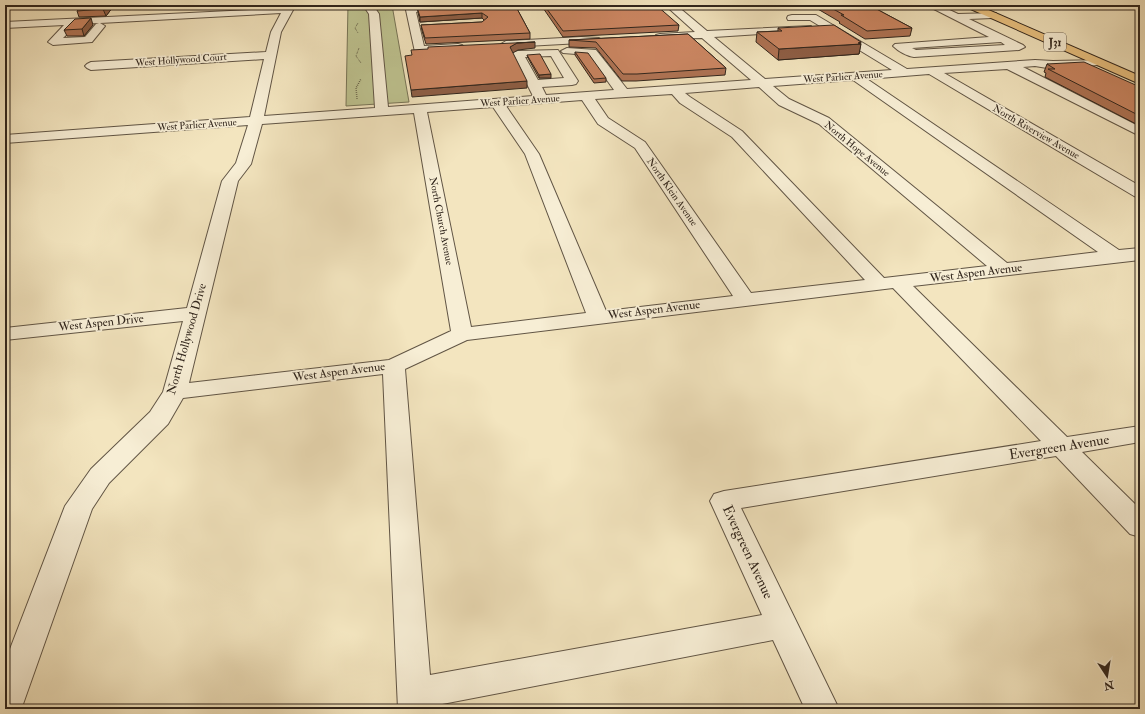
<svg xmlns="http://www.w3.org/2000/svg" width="1145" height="714" font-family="'IM FELL Double Pica',serif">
<rect width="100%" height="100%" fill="#f3e5bf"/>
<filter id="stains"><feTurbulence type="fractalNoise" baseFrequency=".005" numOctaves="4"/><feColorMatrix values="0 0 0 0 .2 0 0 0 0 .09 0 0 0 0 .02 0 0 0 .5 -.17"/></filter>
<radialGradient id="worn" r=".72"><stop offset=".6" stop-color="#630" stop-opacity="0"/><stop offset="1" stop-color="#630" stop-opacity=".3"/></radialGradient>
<path fill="#bec390" stroke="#777456" d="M348 5H392L409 102 346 106Z"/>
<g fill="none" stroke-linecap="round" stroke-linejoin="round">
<defs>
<path id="minor" d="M363 5H373L379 14 388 107 533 96 512 54 514 52 518 51 558 50 578 81 576 84 572 85 542 87 546 95 614 90 589 55 563 53 561 51 567 48 596 50 627 89 751 80 702 38 656 39 655 37 656 35 660 34 695 32 665 5H676L707 31 811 26 812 28 811 30 807 31 714 37 765 79 892 70 810 20H788L787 18 788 16 792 15H816L907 69 1035 60 1053 61 1102 60 1104 62 1102 64 1098 65 1053 69 1035 66 1023 67 1140 127V136L1007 69 944 73 1140 186V198L1134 196 929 74 867 79 1119 250 1140 248V260L913 286 1067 437 1140 426V442L1082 452 1140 509V537L1130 534 1056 456 741 508 839 709H805L773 640 432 706V709H398L383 374 183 398 168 424 109 483 92 509 22 707 21 709H5V662L65 506 91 469 150 412 163 392 183 321 5 340V328L187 308 222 181 236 163 248 125 5 143V135L250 117 264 59 91 70 87 68 85 66 87 64 91 62 266 52 271 32 281 13 100 23 105 26 92 42 53 45 48 42 64 25 5 28V22L291 8 293 10 281 32 264 116 375 108 369 14ZM99 23 96 24 85 37 63 38 77 24ZM551 56 564 78 538 80 525 57ZM853 80 1098 252 1007 263 829 118 789 99 773 86ZM759 87 779 105 819 124 987 266 884 278 742 131 690 97 685 93ZM672 94 680 103 732 137 865 280 751 293 645 142 608 118 595 99ZM582 100 598 124 635 148 733 296 606 311 539 154 506 106ZM493 107 525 154 586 313 471 327 427 112ZM414 113 451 331 389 360 189 383 238 181 251 164 262 124ZM893 288 1041 441 724 491 714 494 710 501 762 615 430 675 405 369 467 340Z
M423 5H444L442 7 416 12 424 46 458 44 462 45 464 47 462 49 419 53 415 52 406 10 408 8Z
M926 5H939L958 14 996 13 997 15 992 18 969 19 1023 45 1025 47 1019 50 914 57C907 56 898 51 893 46L895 44 989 37ZM1001 42 1005 45 916 50 912 48Z
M581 37 599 38 604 41 599 44 581 43 506 47 501 44 506 41Z"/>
<path id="major" d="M964 5H977L1140 76V84L966 7Z"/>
</defs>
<use href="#minor" stroke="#615545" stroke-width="2"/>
<use href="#major" stroke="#30251c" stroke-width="2"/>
<path stroke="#30251c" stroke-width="1" stroke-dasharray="0.5 1" stroke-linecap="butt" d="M358 23 355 28 358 33
M359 48 356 56 361 63"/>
<path stroke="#30251c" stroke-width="1.5" stroke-dasharray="0.5 1.5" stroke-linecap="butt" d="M357 99 356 88 361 79"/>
<use href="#minor" fill="#f7eed5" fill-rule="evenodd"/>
<use href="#major" fill="#eac280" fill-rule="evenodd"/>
</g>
<path fill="#af7354" stroke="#30251c" d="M84 5H113V7L106 16 79 17 77 11Z
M515 5 530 33V39L426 44 422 31 421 25 482 22 484 20 482 18 420 22 417 7Z
M541 5H597L598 6 602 8 606 6 605 5H651L679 25 678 31 563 37Z
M811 5H869L912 28 910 36 865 39 839 23 840 22Z
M93 25 84 36H67L64 30Z
M778 28 861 42 859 54 778 60 756 42 757 32 778 31Z
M688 34 726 68 725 75 636 81H622L596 48 569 47V40Z
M575 52 606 78V82L594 83 575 55Z
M527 55 551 78H539L528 58Z
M1047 64 1140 87V126L1045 77 1046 73 1044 72Z"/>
<path fill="#8e5e45" stroke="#30251c" d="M107 5H113V7L106 16 103 9Z
M482 13V18L420 22V17Z
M91 18 93 25 84 36 82 29Z
M535 42V48L518 50 511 54 510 47 517 43Z
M861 44 859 54 778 60 779 49Z
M551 74V78H539V75Z
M527 81V88L412 97 411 90Z"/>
<path fill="#cb8662" stroke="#30251c" d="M82 5H107L103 9 77 11Z
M430 5H515L530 33 425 38 421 25 482 22 488 17 482 13 420 17 417 7Z
M544 5H597L598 6 602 8 607 5H656L679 25 563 31Z
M826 5H869L912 28 867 31 841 15H844Z
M91 18 82 29 64 30 75 19Z
M834 25 861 42 858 43 861 44 779 49 757 32 782 31 778 28Z
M688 34 726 68 637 74H623L596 42 569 40Z
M535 42 517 43 510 47 527 81 411 90 405 56 412 55 411 50 428 49V47Z
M575 52 588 53 606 78 594 79Z
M540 54 551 74 539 75 527 55Z
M1084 62 1140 87V116L1048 69H1055L1047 64Z"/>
<g text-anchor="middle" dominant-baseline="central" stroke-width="3.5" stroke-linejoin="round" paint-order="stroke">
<g font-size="10" fill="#30251c" stroke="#f7eed5">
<text transform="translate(181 60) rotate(-4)">West Hollywood Court</text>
<text transform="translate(843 77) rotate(-4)">West Parlier Avenue</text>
<text transform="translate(520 101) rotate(-4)">West Parlier Avenue</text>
<text transform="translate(197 125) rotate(-4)">West Parlier Avenue</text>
<text transform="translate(1036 132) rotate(30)">North Riverview Avenue</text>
<text transform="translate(857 149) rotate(39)">North Hope Avenue</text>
<text transform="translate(672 192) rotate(55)">North Klein Avenue</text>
<text transform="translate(441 221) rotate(79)">North Church Avenue</text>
</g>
<rect fill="#f7eed5" stroke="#6c6154" stroke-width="1" x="1044" y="33" width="22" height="18" rx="3"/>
<g font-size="11" font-weight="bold" fill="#30251c">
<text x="1055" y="42">J31</text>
</g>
<g font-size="12" fill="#30251c" stroke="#f7eed5">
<text transform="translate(976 273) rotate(-7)">West Aspen Avenue</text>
<text transform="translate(654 310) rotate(-7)">West Aspen Avenue</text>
<text transform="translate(101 323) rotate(-6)">West Aspen Drive</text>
<text transform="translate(187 339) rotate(-74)">North Hollywood Drive</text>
<text transform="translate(339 372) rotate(-7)">West Aspen Avenue</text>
</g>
<g font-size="14" fill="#30251c" stroke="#f7eed5">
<text transform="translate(1059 447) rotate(-9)">Evergreen Avenue</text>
<text transform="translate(748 552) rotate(65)">Evergreen Avenue</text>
</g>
</g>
<rect width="1145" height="714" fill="none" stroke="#f3e5bf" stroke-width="20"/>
<rect x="6" y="6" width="1133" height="702" fill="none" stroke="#30251c" stroke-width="2"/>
<rect x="10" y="10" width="1125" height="694" fill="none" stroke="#30251c"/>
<g transform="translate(1107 676) rotate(168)" stroke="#f7eed5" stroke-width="3" paint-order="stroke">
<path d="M0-3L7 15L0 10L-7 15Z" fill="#30251c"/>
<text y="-6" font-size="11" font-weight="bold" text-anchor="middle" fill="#30251c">N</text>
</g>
<rect width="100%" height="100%" filter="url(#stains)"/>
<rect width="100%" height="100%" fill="url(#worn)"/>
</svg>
